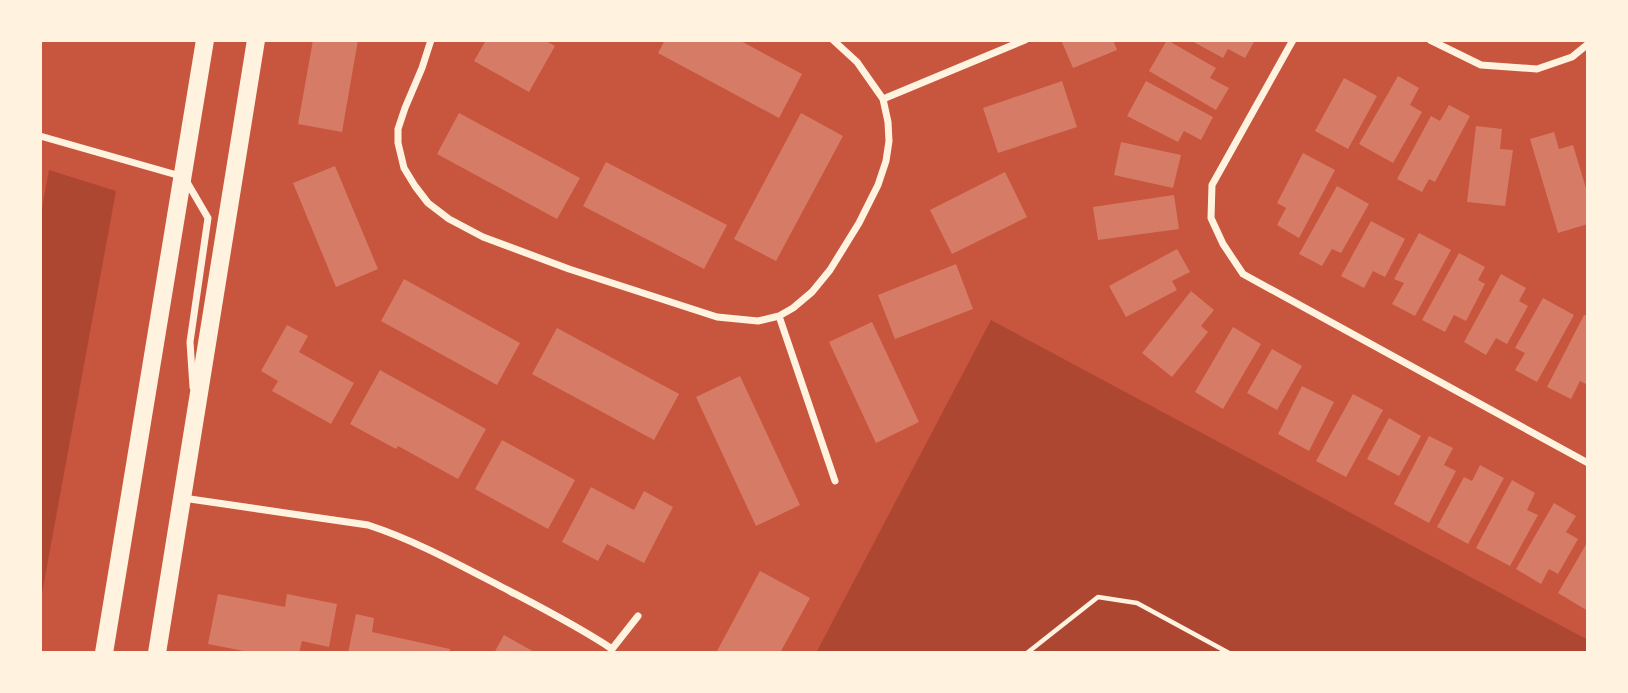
<svg xmlns="http://www.w3.org/2000/svg" width="1628" height="693" font-family="Literata,serif">
<rect width="100%" height="100%" fill="#c8553d"/>
<path fill="#ae4732" d="M49 170 116 191 40 604V219Z
M991 320 1588 640V653H816Z"/>
<path fill="#d67c66" d="M313 40H358L342 132 298 124Z
M486 40H544L555 46 529 92 474 61Z
M665 40H739L802 74 779 118 658 53Z
M1061 40H1113L1117 50 1073 68Z
M1167 40 1216 68 1210 78 1229 88 1216 110 1149 71Z
M1190 40H1255L1245 58 1228 49 1223 58Z
M1398 76 1419 88 1410 105 1422 112 1393 163 1359 144Z
M1344 78 1377 96 1348 149 1315 131Z
M1062 81 1077 127 998 153 983 108Z
M1146 81 1213 117 1201 140 1184 131 1178 142 1127 116Z
M1449 105 1470 116 1435 182 1429 179 1422 192 1397 179 1431 116 1440 121Z
M459 113 580 178 557 219 437 154Z
M801 113 843 136 776 261 734 239Z
M1476 126 1502 129 1500 149 1513 150 1505 206 1467 202Z
M1554 132 1559 149 1573 145 1588 195V224L1558 233 1530 139Z
M1121 142 1181 155 1173 188 1114 175Z
M1303 153 1335 170 1299 238 1277 225 1286 208 1277 203Z
M606 162 727 225 704 269 583 206Z
M335 166 378 269 336 287 293 183Z
M1005 172 1027 217 952 254 930 210Z
M1337 186 1369 204 1341 253 1332 249 1322 266 1299 254Z
M1174 195 1179 229 1098 240 1093 207Z
M1371 221 1405 239 1385 277 1373 271 1364 288 1341 276Z
M1419 233 1451 250 1415 316 1392 304 1404 283 1394 279Z
M1177 249 1190 272 1172 281 1177 290 1126 317 1109 286Z
M1459 253 1485 267 1478 280 1485 284 1466 321 1454 315 1445 332 1422 320Z
M956 264 973 309 895 339 878 295Z
M1501 274 1526 288 1519 301 1528 306 1507 344 1496 338 1486 355 1464 342Z
M404 279 520 343 497 385 381 321Z
M1191 291 1214 310 1201 326 1208 332 1172 377 1142 353Z
M1543 298 1574 315 1537 382 1515 370 1525 353 1515 348Z
M1584 315 1588 316V385L1580 381 1571 399 1547 387Z
M872 322 919 422 876 443 829 342Z
M287 325 308 336 299 352 354 383 331 424 272 391 278 381 261 371Z
M1233 327 1261 344 1223 409 1195 392Z
M557 328 679 394 654 440 532 374Z
M1272 349 1302 366 1277 410 1247 393Z
M380 370 486 429 458 479 398 446 396 449 350 424Z
M740 376 800 505 756 526 696 397Z
M1302 386 1334 402 1309 451 1278 434Z
M1353 394 1383 410 1346 477 1316 461Z
M1389 418 1421 436 1399 476 1367 459Z
M1429 436 1453 448 1444 465 1456 471 1429 523 1394 504Z
M502 440 575 480 548 529 475 489Z
M1480 465 1504 478 1468 544 1437 527 1464 477 1472 481Z
M1512 480 1535 493 1527 510 1538 515 1510 566 1476 548Z
M591 487 634 510 644 491 673 507 644 563 607 544 598 561 562 542Z
M1554 503 1576 516 1566 532 1578 539 1558 574 1549 569 1541 584 1516 569Z
M1588 541V611L1558 593Z
M760 571 810 598 780 653H716Z
M218 594 285 607 287 594 337 604 329 647 302 641 299 653H254L208 644Z
M356 614 374 618 372 632 450 649 449 653H348Z
M504 635 536 653H494Z"/>
<g fill="none" stroke-linecap="round" stroke-linejoin="round">
<path stroke="#fff3e0" stroke-width="4.5" d="M1027 653 1098 597 1137 603 1229 653"/>
<path stroke="#fff3e0" stroke-width="7" d="M431 40 422 68 405 108 398 129V143L404 168 415 186 428 203 449 219 483 237 569 269 717 317 758 321 779 316 793 308 812 292 830 270 859 223 878 185 886 161 889 141 888 122 883 99 857 62 833 40
M1293 40 1212 185 1211 218 1223 244 1243 274 1588 463
M1430 40 1481 65 1537 69 1572 57 1588 44
M883 99 1025 40
M40 136 184 177 208 218 190 342 193 387
M779 316 835 481
M183 498 368 525C414 540 456 563 500 586 538 606 576 625 612 649
M612 649 638 616"/>
<path stroke="#fff3e0" stroke-width="18" d="M104 653 205 40
M157 653 256 40"/>
</g>
<rect width="1628" height="693" fill="none" stroke="#fff3e0" stroke-width="84"/>
</svg>
